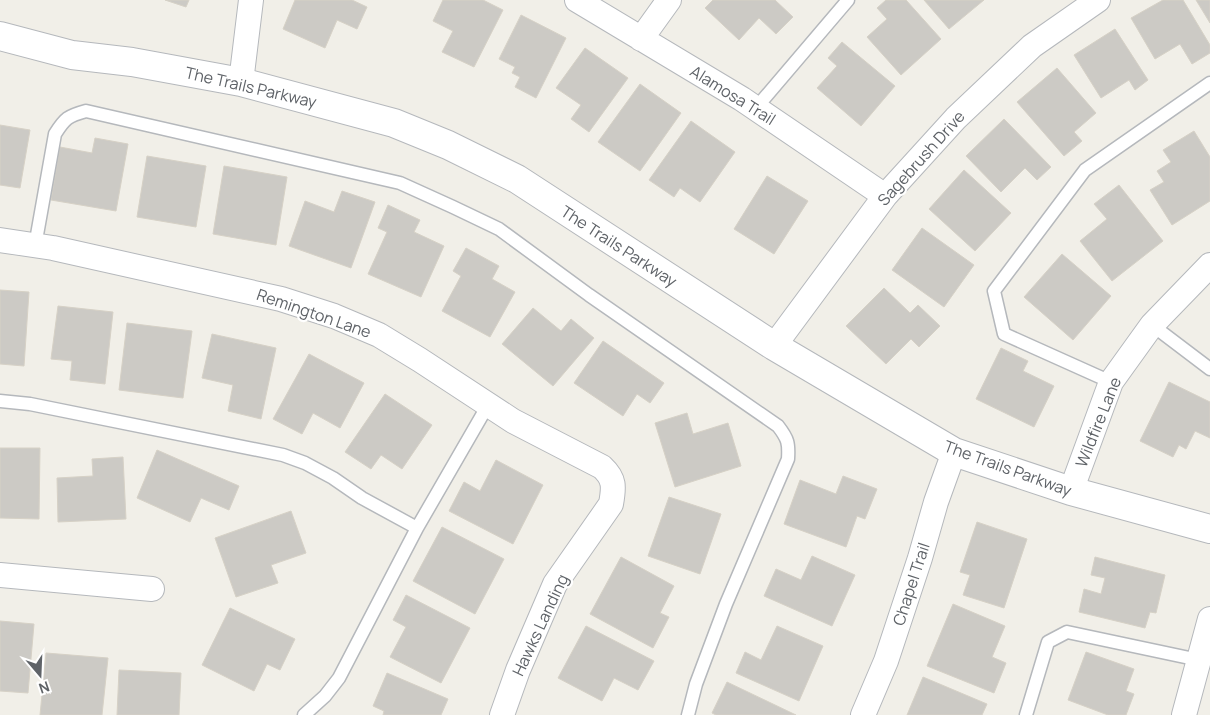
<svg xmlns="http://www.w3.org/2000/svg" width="1210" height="715" font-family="Manrope,sans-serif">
<rect width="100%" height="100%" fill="#f1efe8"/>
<path fill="#cccac5" stroke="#d6d1c6" d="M165 0H189L186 7Z
M295 0H352L367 7 357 29 337 20 325 48 283 29Z
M443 0H483L503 10 474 67 442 52 453 31 433 21Z
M713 0H775L793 17 776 34 759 18 739 40 705 8Z
M886 0H906L941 39 901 75 867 37 887 19 877 8Z
M924 0H984L949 29Z
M1163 0H1183L1210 45V53L1192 64 1180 44 1155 59 1131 18Z
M1196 0H1210V23Z
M521 15 566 38 536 98 515 87 520 77 512 73 515 67 499 59Z
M1115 29 1148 80 1135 90 1129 80 1101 98 1074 55Z
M842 42 895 86 861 126 817 88 837 66 828 58Z
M585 48 628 78 589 132 571 119 581 105 556 88Z
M1057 68 1096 113 1074 132 1082 141 1064 156 1017 102Z
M640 84 681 113 640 171 598 142Z
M1004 119 1051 167 1037 180 1025 168 1001 192 966 156Z
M691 121 735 152 700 202 680 188 674 197 649 180Z
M0 125 30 130 20 188 0 185Z
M1194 131 1210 157V201L1172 225 1150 190 1164 182 1157 171 1171 162 1163 150Z
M95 138 128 144 116 211 51 200 60 147 92 153Z
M147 156 206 166 196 227 137 217Z
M224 166 287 177 276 245 213 234Z
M964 170 1011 213 975 251 929 209Z
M767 176 808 201 774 254 734 229Z
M1119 185 1163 241 1112 281 1080 241 1107 219 1094 204Z
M342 191 375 202 351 268 289 246 305 201 334 212Z
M388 205 420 220 414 232 444 246 421 297 368 274 387 232 378 228Z
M922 228 974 265 944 307 892 270Z
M466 248 499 266 492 279 515 292 490 337 442 311 461 276 453 271Z
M1062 254 1111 296 1073 340 1024 297Z
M884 288 910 313 918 305 940 326 919 347 911 339 886 364 846 326Z
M0 290 29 292 24 366 0 364Z
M58 306 113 312 105 384 70 380 72 361 51 359Z
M533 308 561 331 571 319 594 338 553 386 502 344Z
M127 323 192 331 183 398 119 390Z
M212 334 276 348 261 419 228 411 233 385 202 378Z
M603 341 664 383 650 403 637 394 623 416 574 383Z
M1001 348 1028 361 1023 371 1054 386 1034 427 976 399Z
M309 354 364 383 340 428 313 413 302 434 273 419Z
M1169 382 1210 402V438L1195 431 1186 449 1179 445 1173 457 1140 441Z
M385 394 432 425 402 469 381 455 371 469 345 452Z
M687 413 693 434 728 423 741 466 675 487 655 423Z
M0 448H40L39 519 0 518Z
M157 450 239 486 229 510 201 498 190 522 137 498Z
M123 457 126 519 58 522 57 478 93 476 92 459Z
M496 460 543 485 513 544 449 511 464 482 480 491Z
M843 476 877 489 865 519 857 516 846 547 784 524 800 480 836 494Z
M669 497 721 514 700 574 648 556Z
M291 511 306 553 271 565 278 583 236 597 215 538Z
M977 522 1027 539 1004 608 963 595 970 575 960 572Z
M442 527 504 559 475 614 413 581Z
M812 556 855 575 832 626 764 596 776 569 801 580Z
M621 557 674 586 660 613 669 617 653 648 590 614Z
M1095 557 1165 575 1156 613 1150 612 1145 628 1079 612 1084 589 1101 594 1105 578 1091 575Z
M406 595 470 628 441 683 390 657 406 627 393 620Z
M953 604 1005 626 992 657 1006 663 994 693 927 666Z
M230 608 295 639 280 670 267 664 254 691 202 665Z
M0 621 34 624 28 693 0 691Z
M586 626 654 661 638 690 614 678 602 701 558 678Z
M777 626 823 646 799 701 736 673 745 652 761 660Z
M1086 652 1134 669 1126 691 1134 694 1126 715H1108L1068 700Z
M46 653 108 658 102 715H40Z
M119 670 181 673 179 715H117Z
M387 673 448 699 441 715H383L384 711 373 706Z
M923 677 987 704 982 715H907Z
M727 682 796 715H716L712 713Z"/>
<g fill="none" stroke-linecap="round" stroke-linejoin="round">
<defs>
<path id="service" d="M756 108 848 0
M35 246 55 134C65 118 68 116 86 111L400 183 453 207 499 229 589 295 778 426C788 439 789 443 788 459L726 604 696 684 688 715
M1152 325 1210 369
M1111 382 1004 334 994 291 1085 170 1210 83
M0 401 30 404 283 455 305 463 333 478 362 498 417 528
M304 715 325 696 339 678 417 528 488 405
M1026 715 1048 642 1067 632 1199 660"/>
<path id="minor" d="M577 0 742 99 885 196
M641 39 669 0
M241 82 251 0
M0 240 53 248 281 299 334 316 379 335 420 360 513 421 602 467C615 479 614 487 611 504L555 584 518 670 502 715
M774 346 885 196 956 118 1032 46 1098 0
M1071 491 1111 382 1152 325 1210 265
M0 575 152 589
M863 715 886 661 920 558 936 502 954 452
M1184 715 1210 619"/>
<path id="tertiary" d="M0 36 72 55 132 62 241 82 394 123 448 145 517 179 774 346 954 452 1071 491 1210 529"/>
</defs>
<use href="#service" stroke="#b5b8bc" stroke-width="15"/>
<use href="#minor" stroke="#b5b8bc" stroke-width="26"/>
<use href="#tertiary" stroke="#b5b8bc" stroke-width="30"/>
<use href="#service" stroke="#fff" stroke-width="12"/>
<use href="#minor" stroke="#fff" stroke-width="24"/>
<use href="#tertiary" stroke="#fff" stroke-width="28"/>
</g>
<g text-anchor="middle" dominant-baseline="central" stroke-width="4.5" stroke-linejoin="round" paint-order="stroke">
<g font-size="16" fill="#5f6368" stroke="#fff">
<text transform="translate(251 87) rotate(13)">The Trails Parkway</text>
<text transform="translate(733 95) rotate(32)">Alamosa Trail</text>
<text transform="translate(921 158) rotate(-48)">Sagebrush Drive</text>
<text transform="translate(619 246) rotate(33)">The Trails Parkway</text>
<text transform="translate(314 313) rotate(19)">Remington Lane</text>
<text transform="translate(1098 422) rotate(-68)">Wildfire Lane</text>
<text transform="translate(1008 468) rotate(20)">The Trails Parkway</text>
<text transform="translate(911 584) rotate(-72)">Chapel Trail</text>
<text transform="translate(540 625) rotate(-65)">Hawks Landing</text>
</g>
</g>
<g transform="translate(40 675) rotate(161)" stroke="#ffffff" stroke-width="4" paint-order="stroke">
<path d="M0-4L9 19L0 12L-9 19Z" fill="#5f6368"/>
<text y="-8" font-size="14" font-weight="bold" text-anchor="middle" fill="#5f6368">N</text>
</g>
</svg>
